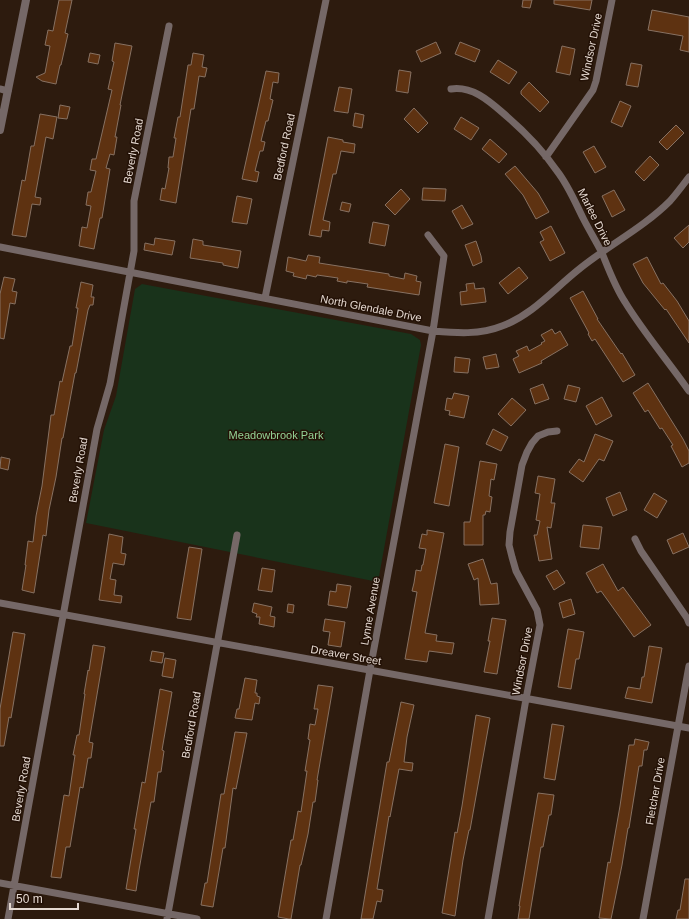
<svg xmlns="http://www.w3.org/2000/svg" width="689" height="919" font-family="Helvetica,sans-serif">
<rect width="100%" height="100%" fill="#2d1b0e"/>
<path fill="#19331b" d="M142 284 411 334 420 340 421 345 378 582 86 523 104 430 116 396 135 289Z"/>
<path fill="#5e3211" stroke="#877162" d="M59 0H72L65 33 68 34 61 65H60L56 84 42 81 36 77 45 73 50 46 45 45 48 30 53 31Z
M523 0H532L530 8 522 7Z
M554 0H592L590 10 554 4Z
M652 10 689 17V52L680 50 683 36 648 30Z
M436 42 441 53 421 62 416 51Z
M460 42 480 50 475 62 455 54Z
M115 43 132 46 120 105H121L115 137H117L114 155 110 154 106 168 110 169 102 218H100L94 249 79 246 82 227 87 228 91 206 86 205 88 192H91L96 171 90 170 92 159H96L112 90 108 89 114 62 112 61Z
M562 46 575 49 570 75 556 72Z
M90 53 100 55 98 64 88 62Z
M193 53 204 55 202 67 207 68 205 77 199 76 194 109H191L176 203 160 200 162 188 165 189 169 168H168L169 157H173L176 138H174L178 117H180L188 65H191Z
M498 60 517 72 509 84 490 72Z
M631 63 642 65 638 87 626 85Z
M399 70 411 72 408 93 396 91Z
M266 71 279 73 278 83 273 82 270 99 273 100 268 121H266L261 141 265 142 263 151H260L255 171 259 172 257 182 242 179Z
M529 82 549 102 540 112 521 94V91Z
M339 87 352 89 348 113 334 111Z
M620 101 631 106 622 127 611 122Z
M60 105 70 107 67 119 58 118Z
M414 108 428 123 418 133 404 119Z
M355 113 364 115 362 128 353 126Z
M40 114 57 117 53 139 46 137 35 197 41 198 40 205 32 204 26 237 12 235 22 180 25 181 31 146H34Z
M461 117 479 128 471 140 454 129Z
M676 125 684 133 667 150 659 142Z
M328 137 343 140V142L355 144 354 153 341 151 336 174H333L323 220 330 222 329 231 322 230 321 237 309 235Z
M490 139 507 154 499 163 482 149Z
M594 146 606 167 595 173 583 152Z
M650 156 659 165 644 181 635 172Z
M515 166 538 193 549 212 536 219 523 195 505 174Z
M423 188 446 189 445 201 422 200Z
M401 189 410 199 395 215 385 205Z
M614 190 625 210 612 217 602 196Z
M237 196 252 199 247 224 232 222Z
M342 202 351 204 349 212 340 210Z
M462 205 473 224 462 229 452 211Z
M373 222 389 225 385 246 369 243Z
M689 225V242L683 248 674 238Z
M551 226 565 253 550 261 540 242 544 240 540 232Z
M155 238 175 241 172 255 144 250 145 243 154 245Z
M193 239 203 241V245L241 251 238 268 223 265V263L190 258Z
M476 241 481 256 482 262 473 266 465 245Z
M308 255 320 257 319 263 389 274V276L404 279 405 273 417 276 416 281 421 282 419 295 367 287 368 284 347 281V283L337 281 338 278 317 275 316 277 307 275 306 279 293 276 294 273 286 271 288 257 306 261Z
M647 257 661 284 663 283 677 301 689 321V343L666 309 665 310 643 283 633 264Z
M519 267 528 278 508 294 499 283Z
M4 277 15 279 12 291 17 292 15 304 10 303 4 339 0 338V294Z
M81 282 93 285 91 297H94L93 305H90L88 310 76 373H75L63 438H62L56 477 49 510 46 536 43 535 34 593 22 590 26 565H25L28 541 33 542 36 516 42 486 51 415H54L60 381 62 382 70 346H72L78 308H76Z
M474 283 475 289 484 288 486 302 461 305 460 292 467 291 466 284Z
M583 291 598 319H597L621 354 622 353 635 375 623 382 595 339 592 341 588 334 589 333 570 298Z
M552 329 555 334 560 331 568 345 541 361 542 363 519 373 513 359 519 356 516 351 527 346 529 351 542 344 541 343 545 341 541 335Z
M496 354 499 367 486 369 483 357Z
M455 357 470 359 468 373 454 372Z
M648 383 683 439 689 451V463L682 467 671 446 673 445 662 428 660 429 648 410 645 412 633 393Z
M543 384 549 399 535 404 530 389Z
M568 385 580 388 576 402 564 399Z
M454 393 469 396 464 418 449 415 450 411 445 410 447 398 452 399Z
M602 397 612 416 596 425 586 406Z
M512 398 526 410 511 426 498 414Z
M493 429 508 437 501 451 486 444Z
M595 434 613 441 604 461 599 459 583 482 569 472 579 459 584 462Z
M445 444 459 447 449 506 434 503Z
M1 457 10 459 8 470 0 468Z
M480 461 497 464 494 480 491 479 489 496 492 497 490 512 486 511 485 515H483V545H464V522H470Z
M538 476 555 479 551 503H555L551 528 547 527 552 559 539 561 534 535H537L540 521 536 520 540 494 535 493Z
M620 492 627 510 613 516 606 498Z
M654 493 667 501 657 518 644 510Z
M583 525 602 527 599 549 580 547Z
M427 530 444 533 425 633 437 635 436 641 454 643 452 654 429 651 427 662 405 659 417 592 412 591 414 583 416 570 421 571 422 565H423L426 549 419 548 422 534 427 535Z
M683 533 689 547 673 554 667 540Z
M109 534 123 537 121 553 126 554 124 565 113 563 110 579 116 580 114 595 122 596 121 603 99 600Z
M189 547 202 549 191 620 177 618Z
M483 559 491 584 497 583 499 604 480 605 478 578 474 580 468 564Z
M603 564 618 591 623 587 651 625 634 637 601 591 597 593 586 573Z
M262 568 275 570 272 592 258 590Z
M557 570 565 583 554 590 546 576Z
M337 584 351 586 347 608 328 605 330 591 336 592Z
M571 599 575 614 563 618 559 603Z
M254 603 272 607 270 616 275 617 274 627 259 624 260 617H256L257 614 252 612Z
M288 604 294 605 293 613 287 612Z
M492 618 506 620 497 674 484 672 490 641H488Z
M325 619 345 622 341 647 328 645 330 632 323 631Z
M568 629 584 632 579 659H576L571 689 558 687Z
M13 632 25 634 11 718 9 717 4 746H0V709Z
M93 645 105 647 89 742 93 743 91 758H88L83 788 80 787 70 847H66L61 878 51 877 64 795 69 796 75 755H73L77 735H79L85 694H84L88 670 89 671Z
M649 646 662 648 652 703 625 698 628 687 640 689 642 677H644Z
M152 651 164 653 162 663 150 661Z
M165 658 176 660 173 678 162 676Z
M245 678 257 680 255 693H257V696L260 697 259 704 255 703 252 720 235 718 237 709H239Z
M318 685 333 687 317 780H318L315 802H313L308 834 301 865H300L291 919H289L278 917 291 840H293L298 811 301 812 307 771H305L310 740 308 739 310 724 315 725 318 709H314Z
M160 689 172 692 162 750 164 751 161 772H158L154 802H151L139 870 136 891 126 889 136 829H134L142 782 145 783Z
M401 702 414 705 407 737 404 762 413 763 412 771 399 769 390 817 389 816 377 889 383 890 381 902 377 901 373 919H361L387 762H389Z
M476 715 490 718 470 830H469L463 860 455 916 442 913 455 832 457 833 462 806Z
M552 724 564 726 555 780 544 778Z
M235 732 247 733 236 789 233 788 225 848H223L213 907 201 905 205 883H207L221 794H224Z
M635 739 649 742 647 750H644L642 766H639L629 828H628L622 865 611 919 599 918 608 862 610 863 620 806 629 745H634Z
M538 793 554 795 551 815H549L543 847H541L529 919H518L520 906H519Z
M685 879H689V919H676L678 910H680Z"/>
<g fill="none" stroke-linecap="round" stroke-linejoin="round">
<path stroke="#756867" stroke-width="7" d="M0 89 8 91
M451 89C472 86 488 100 503 113 523 130 542 149 557 171 568 185 575 202 583 218 589 230 596 241 602 253 609 270 615 287 625 302 644 333 668 361 689 391
M546 157 593 90 596 81 612 0
M0 247 433 331C456 333 480 335 502 326 532 315 553 290 578 270 607 246 643 228 670 201 677 193 683 185 689 177
M265 298 326 0
M635 539 641 551 687 618 689 623
M0 603 689 728
M0 883 197 919
M8 919 97 429 110 384 134 251V201L169 26
M167 919 237 535
M326 919 370 670 433 331 444 256 428 235
M488 919 526 699 540 625 537 610 516 571 512 557 509 545 510 532 522 465 527 452 532 443 538 436 548 432 557 431
M643 919 689 666"/>
<path stroke="#756867" stroke-width="8" d="M0 130 26 0"/>
</g>
<g text-anchor="middle" dominant-baseline="central" stroke-width="3" stroke-linejoin="round" paint-order="stroke">
<g font-size="11" fill="#e5d9d1" stroke="#231106">
<text transform="translate(591 47) rotate(-78)">Windsor Drive</text>
<text transform="translate(284 147) rotate(-78)">Bedford Road</text>
<text transform="translate(133 151) rotate(-79)">Beverly Road</text>
<text transform="translate(595 217) rotate(63)">Marlee Drive</text>
<text transform="translate(371 308) rotate(11)">North Glendale Drive</text>
<text transform="translate(78 470) rotate(-80)">Beverly Road</text>
<text transform="translate(370 611) rotate(-80)">Lynne Avenue</text>
<text transform="translate(346 655) rotate(10)">Dreaver Street</text>
<text transform="translate(522 661) rotate(-79)">Windsor Drive</text>
<text transform="translate(191 725) rotate(-80)">Bedford Road</text>
<text transform="translate(21 789) rotate(-80)">Beverly Road</text>
<text transform="translate(655 791) rotate(-80)">Fletcher Drive</text>
</g>
<g font-size="11" fill="#93d295" stroke="#231106">
<text x="276" y="435">Meadowbrook Park</text>
</g>
</g>
<path d="M10 903v6h68v-6" fill="none" stroke="#e5d9d1" stroke-width="2"/>
<text x="16" y="903" font-size="12" fill="#e5d9d1" stroke="#231106" stroke-width="3" paint-order="stroke">50 m</text>
</svg>
